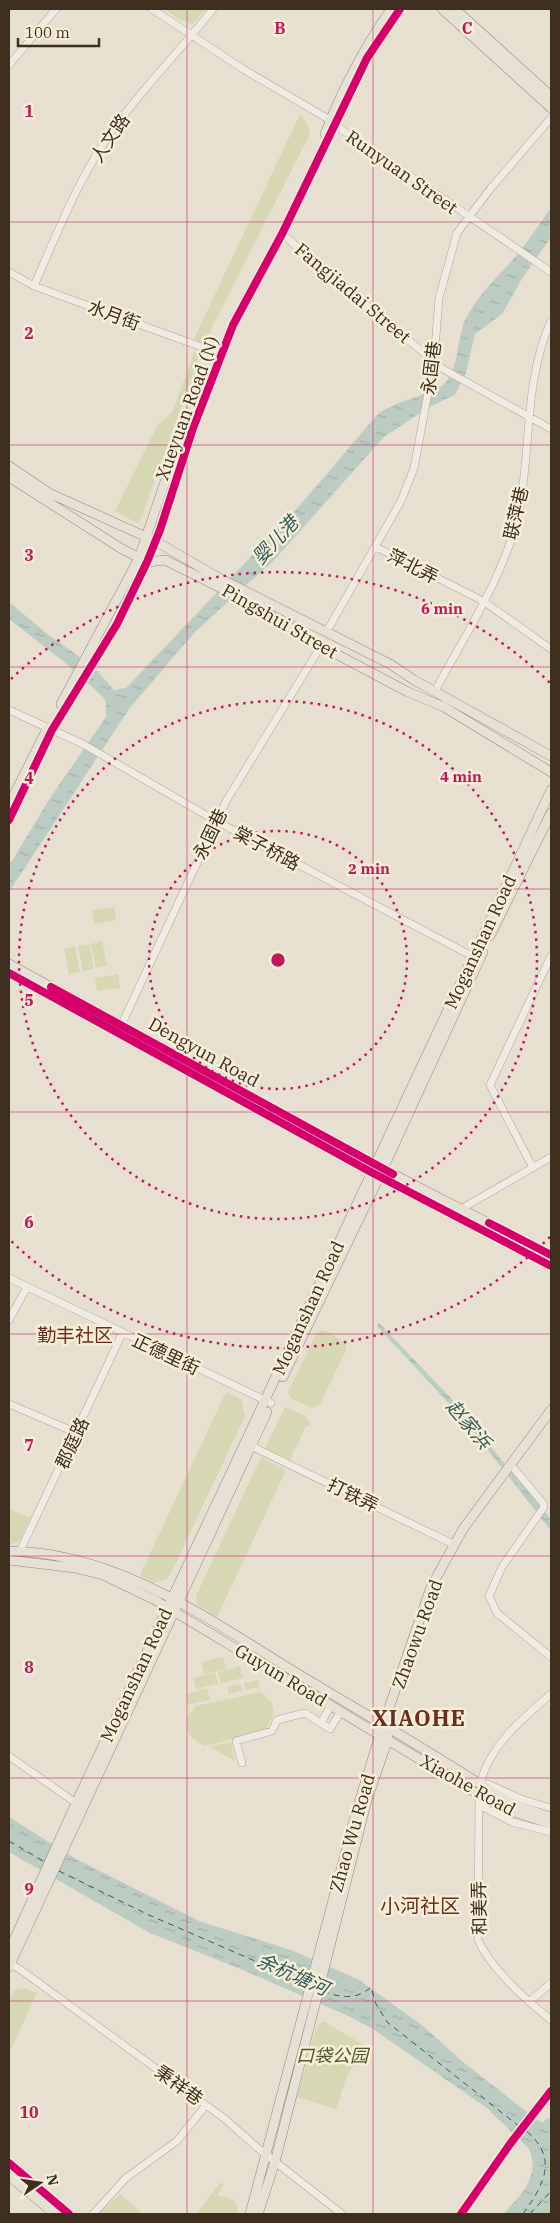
<svg xmlns="http://www.w3.org/2000/svg" width="560" height="2223" font-family="'IBM Plex Serif','Noto Sans SC',serif">
<defs>
<pattern id="water-ripples" width="26" height="14" patternUnits="userSpaceOnUse" patternTransform="scale(1.25)"><rect width="26" height="14" fill="#bcccc2"/><path d="M2 4q2-2 4 0t4 0M15 11q2-2 4 0t4 0" fill="none" stroke="#a2b0a6"/></pattern>
</defs>
<rect width="100%" height="100%" fill="#e7e0d1"/>
<path fill="#d6d7b3" d="M164 9H206L193 24 181 20Z
M300 114 309 127 310 134 204 343 194 339Z
M194 352 200 354 141 519 137 523 115 511 157 426 173 411Z
M114 907 116 920 94 924 92 910Z
M102 941 107 966 96 968 91 944Z
M89 944 94 969 83 971 78 946Z
M75 947 80 972 69 974 64 949Z
M118 974 120 988 97 991 95 978Z
M320 1330H324L345 1342 346 1350 320 1404 312 1408 290 1398 288 1392 316 1334Z
M226 1392 241 1399 245 1416 173 1569 167 1579 154 1583 140 1575Z
M285 1407 304 1415 310 1423 309 1427 306 1426 290 1460 265 1448Z
M261 1457 286 1470 217 1617 197 1605 196 1596Z
M9 1509 30 1518 19 1541 9 1545Z
M223 1657 226 1669 204 1674 201 1662Z
M240 1666 243 1678 221 1683 218 1672Z
M215 1672 218 1684 196 1689 193 1678Z
M258 1680 260 1687 246 1690 244 1683Z
M241 1684 242 1691 229 1694 227 1687Z
M207 1688 210 1700 188 1705 186 1694Z
M260 1692C278 1705 276 1713 265 1731L204 1746 193 1739 186 1730 188 1716 196 1706Z
M231 1742 235 1761 209 1747Z
M24 1988 37 1993 9 2054V2000L14 1990Z
M323 2021 369 2048 348 2073 336 2109 297 2097 316 2027Z
M221 2182 224 2185 217 2195 232 2199 237 2206 238 2214H196Z
M120 2194 143 2214H98Z"/>
<path fill="url(#water-ripples)" d="M551 208V237L523 277 502 314 475 334 466 373 455 395 431 406 384 437 275 559 194 633 129 709 9 892V866L50 798 106 717V703L103 697 68 665 9 619V602L46 633 95 668 114 690 126 688 300 505 378 414C394 401 438 393 446 382 459 367 457 338 465 320 476 298 493 281 510 263 525 246 538 226 551 208Z
M379 1323 470 1418 498 1456 551 1519V1531L466 1422 377 1326Z
M9 1817 78 1860 199 1921 294 1951 359 1980 423 2026 463 2062 537 2120 543 2123 546 2118 547 2120 551 2116V2214H503C520 2197 541 2175 529 2149L487 2108 373 2029 346 2015 243 1970 150 1933 9 1852Z"/>
<g fill="none" stroke-linecap="round" stroke-linejoin="round">
<path stroke="#2f5d5a" stroke-width="1" stroke-dasharray="6 5" stroke-linecap="butt" d="M9 1841 45 1862
M59 1871 149 1915 308 1984
M323 1991C340 1998 357 2000 371 1987L376 2004 387 2022 520 2127
M523 2214C545 2183 559 2157 524 2129
M530 2214 551 2191"/>
<defs>
<path id="minor" d="M152 9 243 69 330 120 335 125 551 272
M9 65 56 9
M282 234 443 369 551 429
M9 272 34 286 221 354
M34 286C59 229 82 169 120 120 149 82 183 47 213 9
M376 547 483 601 551 649
M327 631 401 501 414 468 434 361 439 298 457 233 491 188 551 118
M435 691C464 637 504 576 518 516 532 451 523 383 551 321
M9 710 83 744 216 821 474 957
M119 1030 225 803 321 646
M533 1168 490 1085 551 956
M461 1209 551 1157
M9 1278 271 1403
M9 1320 27 1287
M9 1404 77 1433
M251 1446 455 1545
M511 1465 543 1503 544 1507 502 1567 489 1596 497 1613 551 1657
M20 1551 122 1334
M551 1694C521 1720 490 1745 480 1784H488L521 1799 551 1808
M321 1723 331 1705
M9 1756 76 1803
M242 1763 236 1741 272 1731 277 1720 305 1713 330 1729 341 1711
M479 1795 478 1940C492 1970 526 2000 551 2020
M479 1805 512 1822 551 1832
M9 1963 21 1970 225 2119 260 2150 342 2214
M529 2002 551 1983
M93 2214 126 2178 177 2141 203 2109
M461 2214 510 2144 551 2091"/>
<path id="major" d="M442 9 551 108
M455 9 551 96
M325 134C342 89 364 48 391 9
M9 466 49 493 155 541 221 579 390 664 414 680 551 756
M9 477 122 549 147 562 165 560 245 600 321 646 408 692 444 707 551 772
M61 704 139 558 169 470 185 436
M9 805 47 729
M9 820 52 730 117 624 147 562 160 530 193 428 233 325 282 234 367 58 400 9
M490 936 551 813
M9 964 383 1169 551 1255
M9 973 371 1172 551 1266
M283 1377 383 1169 483 952
M9 1551C118 1552 211 1621 300 1675 365 1714 431 1752 494 1793L515 1805 551 1817
M9 1560 75 1568 103 1575 155 1600 479 1795 511 1811 551 1824
M9 1951 76 1803 551 790
M9 1967 267 1412
M9 2163 69 2214
M9 2176 55 2214
M250 2214 356 1813 380 1734 431 1587 463 1529 551 1410
M258 2214 275 2162 367 1800 388 1739 387 1733"/>
</defs>
<use href="#minor" stroke="#ada599" stroke-width="8"/>
<use href="#major" stroke="#928b80" stroke-width="10"/>
<use href="#minor" stroke="#efebe3" stroke-width="7"/>
<use href="#major" stroke="#e6e1d4" stroke-width="9"/>
<defs>
<path id="cycleway" d="M9 820 52 730 117 624 147 562 160 530 193 428 233 325 282 234 367 58 400 9
M9 973 371 1172 551 1266
M51 987 393 1174
M489 1223 551 1255
M9 2163 69 2214
M461 2214 510 2144 551 2091"/>
</defs>
<use href="#cycleway" stroke="#f7eed8" stroke-width="11"/>
<use href="#cycleway" stroke="#d6006c" stroke-width="8"/>
</g>
<path fill="none" stroke="#c2185b" stroke-width="1" stroke-opacity="0.55" d="M187 9V2214M373 9V2214M9 222H551M9 445H551M9 667H551M9 889H551M9 1112H551M9 1334H551M9 1556H551M9 1778H551M9 2001H551"/>
<g fill="none" stroke="#c2185b" stroke-width="2.5" stroke-dasharray="2.5 5">
<circle cx="278" cy="960" r="129"/>
<circle cx="278" cy="960" r="259"/>
<path d="M550 1237A388 388 0 0 1 11 1241M11 679A388 388 0 0 1 550 683"/>
</g>
<g text-anchor="middle" dominant-baseline="central" stroke-width="5" stroke-linejoin="round" paint-order="stroke">
<g font-size="18" fill="#3d2e20" stroke="#f7eed8">
<text transform="translate(110 138) rotate(-56)">人文路</text>
<text transform="translate(402 172) rotate(35)">Runyuan Street</text>
<text transform="translate(353 293) rotate(40)">Fangjiadai Street</text>
<text transform="translate(114 315) rotate(20)">水月街</text>
<text transform="translate(431 368) rotate(-83)">永固巷</text>
<text transform="translate(187 408) rotate(-70)">Xueyuan Road (N)</text>
<text transform="translate(516 513) rotate(-77)">联萍巷</text>
<text transform="translate(413 566) rotate(27)">萍北弄</text>
<text transform="translate(280 621) rotate(30)">Pingshui Street</text>
<text transform="translate(210 834) rotate(-64)">永固巷</text>
<text transform="translate(267 848) rotate(28)">棠子桥路</text>
<text transform="translate(480 942) rotate(-65)">Moganshan Road</text>
<text transform="translate(204 1052) rotate(29)">Dengyun Road</text>
<text transform="translate(308 1308) rotate(-65)">Moganshan Road</text>
<text transform="translate(166 1354) rotate(25)">正德里街</text>
<text transform="translate(72 1443) rotate(-65)">郡庭路</text>
<text transform="translate(353 1495) rotate(26)">打铁弄</text>
<text transform="translate(417 1634) rotate(-70)">Zhaowu Road</text>
<text transform="translate(136 1675) rotate(-65)">Moganshan Road</text>
<text transform="translate(281 1675) rotate(31)">Guyun Road</text>
<text transform="translate(468 1785) rotate(29)">Xiaohe Road</text>
<text transform="translate(352 1833) rotate(-74)">Zhao Wu Road</text>
<text transform="translate(479 1908) rotate(-91)">和美弄</text>
<text transform="translate(179 2085) rotate(36)">秉祥巷</text>
</g>
<g font-size="18" font-style="italic" fill="#4d5a26" stroke="#f7eed8">
<text x="332" y="2055">口袋公园</text>
</g>
<g font-size="19" font-style="italic" fill="#2f5d5a" stroke="#f7eed8">
<text transform="translate(275 540) rotate(-47)">婴儿港</text>
<text transform="translate(469 1424) rotate(50)">赵家浜</text>
<text transform="translate(293 1974) rotate(24)">余杭塘河</text>
</g>
<g font-size="19" fill="#6b2e1e" stroke="#f7eed8">
<text x="75" y="1335">勤丰社区</text>
</g>
<g font-size="20" fill="#6b2e1e" stroke="#f7eed8">
<text x="420" y="1905">小河社区</text>
</g>
<g font-size="22" font-weight="bold" letter-spacing="1" fill="#6b2e1e" stroke="#f7eed8">
<text x="419" y="1717">XIAOHE</text>
</g>
</g>
<g font-size="16" text-anchor="middle" font-weight="bold" fill="#c2185b" stroke="#f7eed8" stroke-width="5" stroke-linejoin="round" paint-order="stroke">
<text x="280" y="34">B</text>
<text x="467" y="34">C</text>
<text x="29" y="117">1</text>
<text x="29" y="339">2</text>
<text x="29" y="561">3</text>
<text x="29" y="784">4</text>
<text x="29" y="1006">5</text>
<text x="29" y="1228">6</text>
<text x="29" y="1451">7</text>
<text x="29" y="1673">8</text>
<text x="29" y="1895">9</text>
<text x="29" y="2118">10</text>
</g>
<circle cx="278" cy="960" r="8" fill="#c2185b" stroke="#f7eed8" stroke-width="2.5"/>
<g font-size="15" text-anchor="middle" font-weight="bold" fill="#c2185b" stroke="#f7eed8" stroke-width="5" stroke-linejoin="round" paint-order="stroke">
<text x="442" y="614">6 min</text>
<text x="461" y="782">4 min</text>
<text x="369" y="874">2 min</text>
</g>
<rect width="560" height="2223" fill="none" stroke="#3d2e20" stroke-width="20"/>
<g transform="translate(40 2183) rotate(77)" stroke="#f7eed8" stroke-width="4" paint-order="stroke">
<path d="M0-4L9 19L0 12L-9 19Z" fill="#3d2e20"/>
<text y="-8" font-size="14" font-weight="bold" text-anchor="middle" fill="#3d2e20">N</text>
</g>
<path d="M18 38v8h81v-8" fill="none" stroke="#3d2e20" stroke-width="2.5"/>
<text x="25" y="38" font-size="15" fill="#3d2e20" stroke="#f7eed8" stroke-width="4" paint-order="stroke">100 m</text>
</svg>
